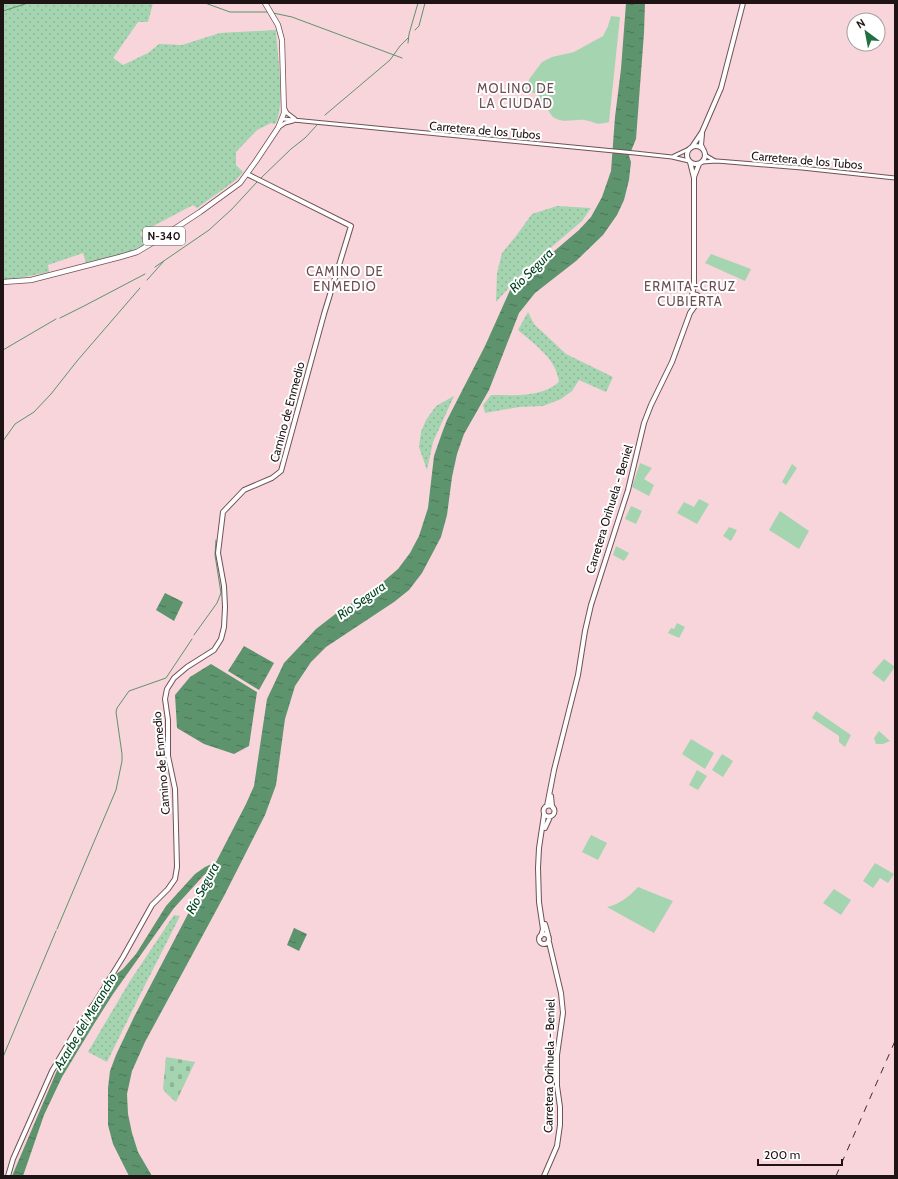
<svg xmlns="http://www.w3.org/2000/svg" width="898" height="1179" font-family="Cabin,sans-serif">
<defs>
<pattern id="grass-dots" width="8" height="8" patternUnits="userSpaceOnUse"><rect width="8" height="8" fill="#a5d4b1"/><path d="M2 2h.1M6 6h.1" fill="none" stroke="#8eb597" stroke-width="1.8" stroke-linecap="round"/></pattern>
<pattern id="cemetery-stones" width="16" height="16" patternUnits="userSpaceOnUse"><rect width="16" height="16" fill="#a5d4b1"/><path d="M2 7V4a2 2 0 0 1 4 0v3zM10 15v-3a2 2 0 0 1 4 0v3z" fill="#8eb597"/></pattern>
<pattern id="water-ripples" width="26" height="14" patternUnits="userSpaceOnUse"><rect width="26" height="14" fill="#5d936d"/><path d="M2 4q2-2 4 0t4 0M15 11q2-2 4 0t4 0" fill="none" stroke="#4c7758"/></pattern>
</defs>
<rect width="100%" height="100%" fill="#f8d5da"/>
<path fill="url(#grass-dots)" d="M3 3H153L148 22H138L113 58 123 65 148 53 159 44 182 45 220 33 276 30C277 51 286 108 275 124L271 123 257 130 236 152V165L243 172 236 180 197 208 193 205 140 233 146 244 129 252 86 263 83 253 48 265 49 272 9 280H3Z
M557 206 591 208 582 221 526 269 496 302 497 273 502 253 516 236 532 214Z
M528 312 534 324 566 354 613 377 606 392 579 380 572 391 561 399 543 406 519 407 485 413 483 405 491 395C514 395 541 398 559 382 556 358 535 345 518 330Z
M454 396 433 442 427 470 419 447 421 432 426 420 436 406Z
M174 915 180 916 142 991 107 1062 88 1052 130 981Z"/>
<path fill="url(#cemetery-stones)" d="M166 1057 195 1062 176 1102 167 1094 163 1089Z"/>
<path fill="#a5d4b1" d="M611 16 620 17 609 122C594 126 597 122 584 120 574 119 563 124 553 117 551 115 549 111 547 109 541 104 538 103 539 94L524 91 530 78 542 62 552 57 574 52 603 36 608 26Z
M711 254 751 269 745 281 705 263Z
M640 463 652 468 644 479 654 485 649 496 632 487Z
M792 464 797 468 786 485 782 482Z
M699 499 709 504 697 524 677 513 684 502 694 507Z
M631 506 642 511 636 524 625 519Z
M780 511 809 531 799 549 769 530Z
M729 527 737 530 731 541 723 536Z
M616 546 629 553 624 561 613 555Z
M677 623 685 627 679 638 668 633 671 628 674 629Z
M884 659 895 667 884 682 872 673Z
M816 711 851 735 845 747 839 742V736L812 718Z
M879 731 890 741 883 744H876L874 738Z
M691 739 714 753 705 769 682 754Z
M722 754 733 761 723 777 712 770Z
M697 770 707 776 698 790 689 785Z
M591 835 607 843 598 860 582 852Z
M875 863 894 874 888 883 880 878 873 888 863 881Z
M638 887 673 901 654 933 607 907C620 904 630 896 638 887Z
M834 889 851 900 841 915 823 903Z"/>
<path fill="url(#water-ripples)" d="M626 3H645L644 33 636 139 629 156 631 162 629 180 624 200 617 215 603 235 576 261 535 293 519 313 489 390 464 434 457 454 452 477 447 515 441 537 422 573 409 590 394 602 326 647 311 662 295 686 285 719 276 785 265 815 224 896 145 1042 132 1071 127 1094 128 1114 132 1133 138 1152 152 1176H129L113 1144 108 1125V1088L110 1071 116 1055 134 1017 211 870 204 875 174 908 113 994 94 1024 62 1077 44 1115 23 1176H12L64 1054 115 975 123 969 136 954 166 906 195 874 205 867 216 862 246 804 254 786 267 699 284 663 316 629 338 612 373 590 384 581 398 569 410 553 419 536 428 508 434 456 442 433 447 420 485 346 511 288 579 230 591 217 602 197 611 171 615 117 621 69Z
M165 593 183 602 174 621 156 610Z
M244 646 274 663 259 690 228 671Z
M211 664 257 692 249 746 234 754 204 744 177 728 175 695 190 677Z
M294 928 307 934 299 951 287 945Z"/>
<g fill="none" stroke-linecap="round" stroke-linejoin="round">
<path stroke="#5d936d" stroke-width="1" d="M205 3 230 12H267
M3 11 28 3
M273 13 292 17 402 58
M415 30 419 26 425 3
M408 43 409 34 418 3
M325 115 390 60 400 46 408 38
M261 178 291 149 305 138 317 125
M155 267 209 230 232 209 257 182
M147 280 164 261
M60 318 84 306 145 274
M3 350 56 319
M3 441 15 424 34 412 51 394 77 361 140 288
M194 635 217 603 221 593 215 555 216 540
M57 929 116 790 122 761V754L116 712 117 708 129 691 166 678 192 639
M3 1057 56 931"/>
<defs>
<path id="minor" d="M285 109 287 113 295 119
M283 119 635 153 672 157 689 161
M278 128 285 123 293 121
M705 155 715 161
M674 156 691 148
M702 162 717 161 802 168 895 178"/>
<path id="major" d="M702 134 701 145 703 149
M687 155a9 9 0 1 1 18 0a9 9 0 1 1-18 0Z
M692 147 702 132 721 88 743 3
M690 162 694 178V284L692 296
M694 177 699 164
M690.5 299a4.5 4.5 0 1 1 9 0a4.5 4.5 0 1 1-9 0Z
M551 796 552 806 553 808
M543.5 811a5.5 5.5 0 1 1 11 0a5.5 5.5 0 1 1-11 0Z
M547 806 554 770 578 675 585 631 591 605 628 490 644 423 651 405 672 362 690 313 697 303
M545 828 550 817
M545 924 548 935
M539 939a5 5 0 1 1 10 0a5 5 0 1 1-10 0Z
M541 936 543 929 539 902 538 868 539 848 544 815
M8 1176 13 1159 52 1071 81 1022 94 1004 123 957 152 905 168 889 175 879 177 867 175 789 168 756V720L165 699 167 689 174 678 187 667 214 650 221 639 224 627 225 607 224 586 218 553 223 512 244 490 272 478 281 471 324 314 351 226 247 174
M544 1176 557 1146 560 1125V1107L557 1086V1055L563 1013 561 993 549 942"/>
<path id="highway" d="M3 282 31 280 120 257 137 252 159 239 200 212 240 183 256 161 278 128 284 113 282 40 278 25 265 3"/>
</defs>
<use href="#minor" stroke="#6f5257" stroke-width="5"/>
<use href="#major" stroke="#6f5257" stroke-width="6"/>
<use href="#highway" stroke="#6f5257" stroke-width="6"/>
<use href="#minor" stroke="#fff" stroke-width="3"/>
<use href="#major" stroke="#fff" stroke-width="4"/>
<use href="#highway" stroke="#fff" stroke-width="4.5"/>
<path stroke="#3a2b2e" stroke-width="1" stroke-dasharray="7 7" stroke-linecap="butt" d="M836 1176 895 1041"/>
</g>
<g text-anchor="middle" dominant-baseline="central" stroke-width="4" stroke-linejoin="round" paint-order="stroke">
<rect fill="#fff" stroke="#625a5b" stroke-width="1" x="143" y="227" width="42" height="18" rx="3"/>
<g font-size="11" font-weight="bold" fill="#1f1315">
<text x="164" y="236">N-340</text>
</g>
<g font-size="12" fill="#1f1315" stroke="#fff">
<text transform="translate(485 130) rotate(5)">Carretera de los Tubos</text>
<text transform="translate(807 160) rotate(5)">Carretera de los Tubos</text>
<text transform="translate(287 412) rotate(-75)">Camino de Enmedio</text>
<text transform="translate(609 509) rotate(-73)">Carretera Orihuela - Beniel</text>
<text transform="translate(161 763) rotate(-95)">Camino de Enmedio</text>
<text transform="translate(549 1066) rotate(-89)">Carretera Orihuela - Beniel</text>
</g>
<g font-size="13" letter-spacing="1" fill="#6b4e53" stroke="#fff">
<text x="516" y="88">MOLINO DE<tspan x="516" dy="15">LA CIUDAD</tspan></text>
<text x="345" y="271">CAMINO DE<tspan x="345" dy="15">ENMEDIO</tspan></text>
<text x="690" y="286">ERMITA-CRUZ<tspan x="690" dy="15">CUBIERTA</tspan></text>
</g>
<g font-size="13" font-style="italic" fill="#004420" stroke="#fff">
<text transform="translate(531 270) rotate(-45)">Río Segura</text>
<text transform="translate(361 600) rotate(-35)">Río Segura</text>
<text transform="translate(202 888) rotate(-62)">Río Segura</text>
<text transform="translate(85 1021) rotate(-59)">Azarbe del Merancho</text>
</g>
</g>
<rect width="898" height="1179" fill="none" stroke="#1f1315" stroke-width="8"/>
<g transform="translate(866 32) rotate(328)"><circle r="19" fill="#ffffff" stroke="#a5a1a1"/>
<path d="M0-3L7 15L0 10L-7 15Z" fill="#217040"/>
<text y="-6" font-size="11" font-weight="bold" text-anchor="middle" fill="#1f1315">N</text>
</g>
<path d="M758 1159v6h84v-6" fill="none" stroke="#1f1315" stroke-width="2"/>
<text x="764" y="1159" font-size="12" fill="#1f1315" stroke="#ffffff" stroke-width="3" paint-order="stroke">200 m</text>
</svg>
